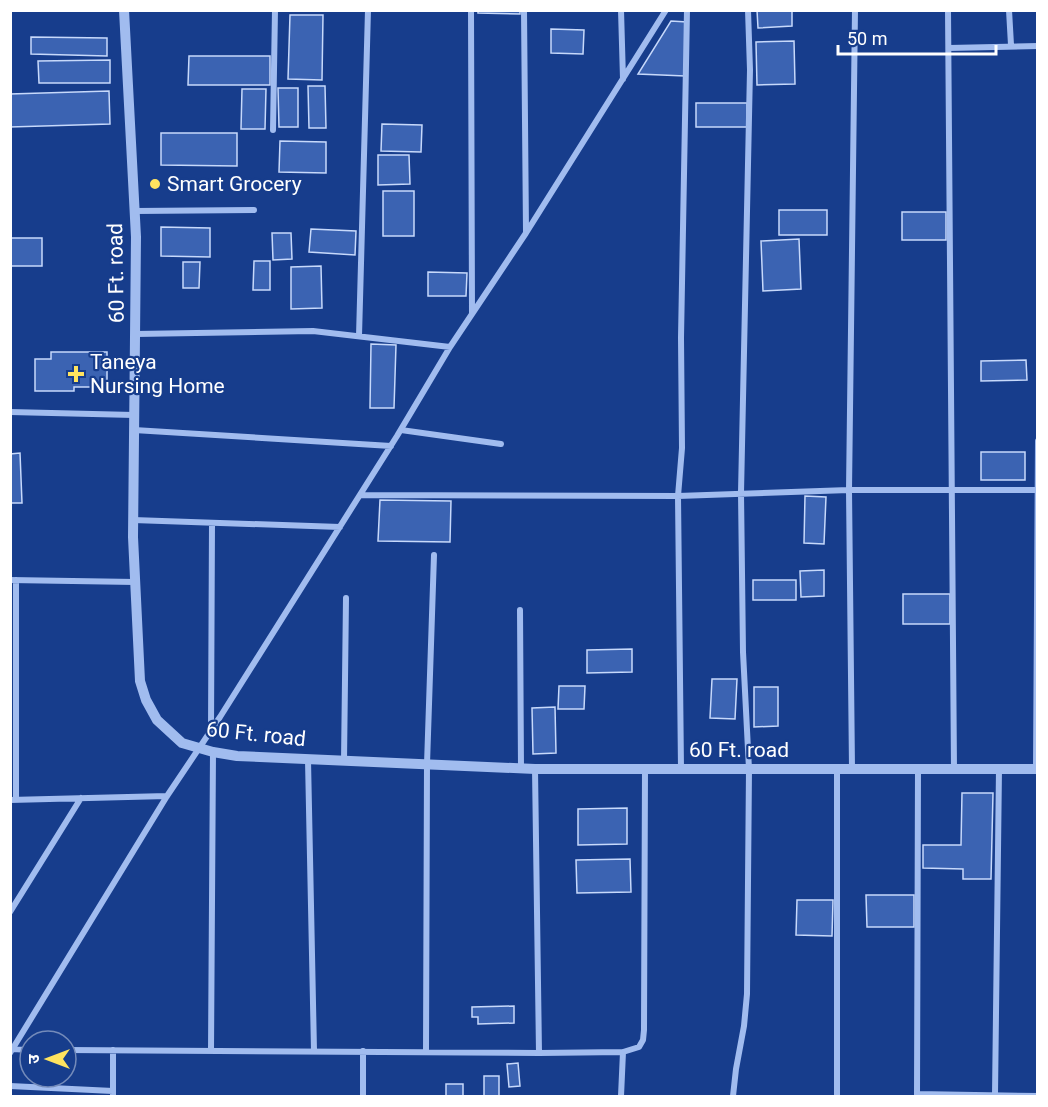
<svg xmlns="http://www.w3.org/2000/svg" width="1048" height="1107" font-family="Roboto,'Noto Sans Devanagari',sans-serif">
<rect width="100%" height="100%" fill="#173d8c"/>
<path fill="#3b63b2" stroke="#c7d9fb" stroke-width="1.5" d="M478 10H520V14L478 13Z
M757 10H792V26L758 28Z
M290 15H323L322 80 288 79Z
M671 21 687 22 685 76 638 74Z
M551 29 584 30 583 54 551 53Z
M31 37 107 38V56L31 54Z
M794 41 795 84 757 85 756 42Z
M189 56H270V85H188Z
M110 60V83H39L38 61Z
M308 86H325L326 128H309Z
M278 88H298V127H279Z
M242 89H266L265 129H241Z
M109 91 110 124 10 127V94Z
M696 103H747V127H696Z
M382 124 422 125 421 152 381 151Z
M161 133H237V166L161 165Z
M280 141 326 142V173L279 172Z
M378 155H409L410 184 378 185Z
M383 191H414V236H383Z
M779 210H827V235H779Z
M902 212H946V240H902Z
M161 227 210 228V257L161 256Z
M311 229 356 231 355 255 309 252Z
M272 233H291L292 259 273 260Z
M10 238H42V266H10Z
M799 239 801 289 763 291 761 241Z
M254 261H270V290H253Z
M183 262H200L199 288H183Z
M321 266 322 308 291 309V267Z
M428 272 467 273 466 296H428Z
M371 344 396 345 394 408H370Z
M51 352H107V387H74V391H35V359H51Z
M1026 360 1027 380 981 381V361Z
M981 452H1025V480H981Z
M20 453 22 503H10V454Z
M805 496 826 497 824 544 804 543Z
M380 500 451 501 450 542 378 541Z
M824 570V596L801 597 800 571Z
M753 580H796V600H753Z
M903 594H950V624H903Z
M632 649V672L587 673V650Z
M712 679H737L735 719 710 718Z
M559 686H585L584 709H558Z
M754 687H778V726L754 727Z
M555 707 556 753 533 754 532 708Z
M962 793H993L991 879H963V869L923 868V845H961Z
M627 808V844L578 845V809Z
M630 859 631 892 577 893 576 860Z
M866 895H914V927H867Z
M797 900H833L832 936 796 935Z
M514 1006V1023L478 1024V1017H472V1007Z
M518 1063 520 1086 509 1087 507 1064Z
M484 1076H499V1096H484Z
M446 1084H463V1096H446Z"/>
<g fill="none" stroke-linecap="round" stroke-linejoin="round">
<path stroke="#a1bcef" stroke-width="6" d="M471 10 472 313
M524 10 526 232
M621 10 623 79
M948 10 954 769
M1009 10 1011 45
M949 48 1038 46
M273 130 275 10
M135 211 254 210
M136 334 313 331 450 347
M359 336 368 10
M10 412 134 415
M134 430 391 446
M401 430 501 444
M360 495 678 496 849 490H1038
M133 520 340 527
M10 580 135 582
M16 580V799
M520 610 521 768
M211 729 212 523
M308 760 314 1051
M344 761 346 598
M535 769 539 1053
M681 769 678 496 682 448 681 338 687 10
M837 769V1096
M852 769 849 490 855 10
M1036 769 1038 441
M10 800 167 796
M10 912 81 798
M13 1049 30 1050
M66 1050 539 1053 623 1052 639 1047 643 1040 644 1030 645 769
M211 1051 213 752
M363 1051V1096
M426 1052 427 764 434 555
M10 1053 167 796 220 717 397 436 450 347 526 233 666 10
M10 1086 113 1091
M917 1094 1038 1096
M995 1095 999 769
M113 1096V1050
M621 1096 623 1052
M733 1096 736 1069 744 1026 747 994 749 769 743 652 741 493 750 70 748 10
M917 1096 918 769"/>
<path stroke="#a1bcef" stroke-width="10" d="M124 10 136 237 133 537 140 681 146 700 157 720 182 743 213 752 237 756 535 769H1038"/>
</g>
<g fill="#ffe35f" stroke="#173d8c" stroke-width="2">
<circle cx="155" cy="184" r="6"/>
<path d="M73 365h6v6h6v6h-6v6h-6v-6h-6v-6h6z"/>
</g>
<g text-anchor="middle" dominant-baseline="central" stroke-width="4.5" stroke-linejoin="round" paint-order="stroke">
<g font-size="21" fill="#fff" stroke="#173d8c" text-anchor="start">
<text x="167" y="184">Smart Grocery</text>
<text x="90" y="362">Taneya<tspan x="90" dy="24">Nursing Home</tspan></text>
</g>
<g font-size="21" fill="#fff" stroke="#173d8c">
<text transform="translate(116 273) rotate(-91)">60 Ft. road</text>
<text transform="translate(256 734) rotate(6)">60 Ft. road</text>
<text x="739" y="750">60 Ft. road</text>
</g>
</g>
<rect width="1048" height="1107" fill="none" stroke="#ffffff" stroke-width="24"/>
<g transform="translate(48 1059) rotate(270)"><circle r="28" fill="#173d8c" stroke="#748bba" stroke-width="1.5"/>
<path d="M0-4.5L10 22L0 15L-10 22Z" fill="#ffe35f"/>
<text y="-9" font-size="16" font-weight="bold" text-anchor="middle" fill="#ffffff">उ</text>
</g>
<path d="M838 45v9h158v-9" fill="none" stroke="#ffffff" stroke-width="3"/>
<text x="847" y="45" font-size="18" fill="#ffffff" stroke="#173d8c" stroke-width="4.5" paint-order="stroke">50 m</text>
</svg>
